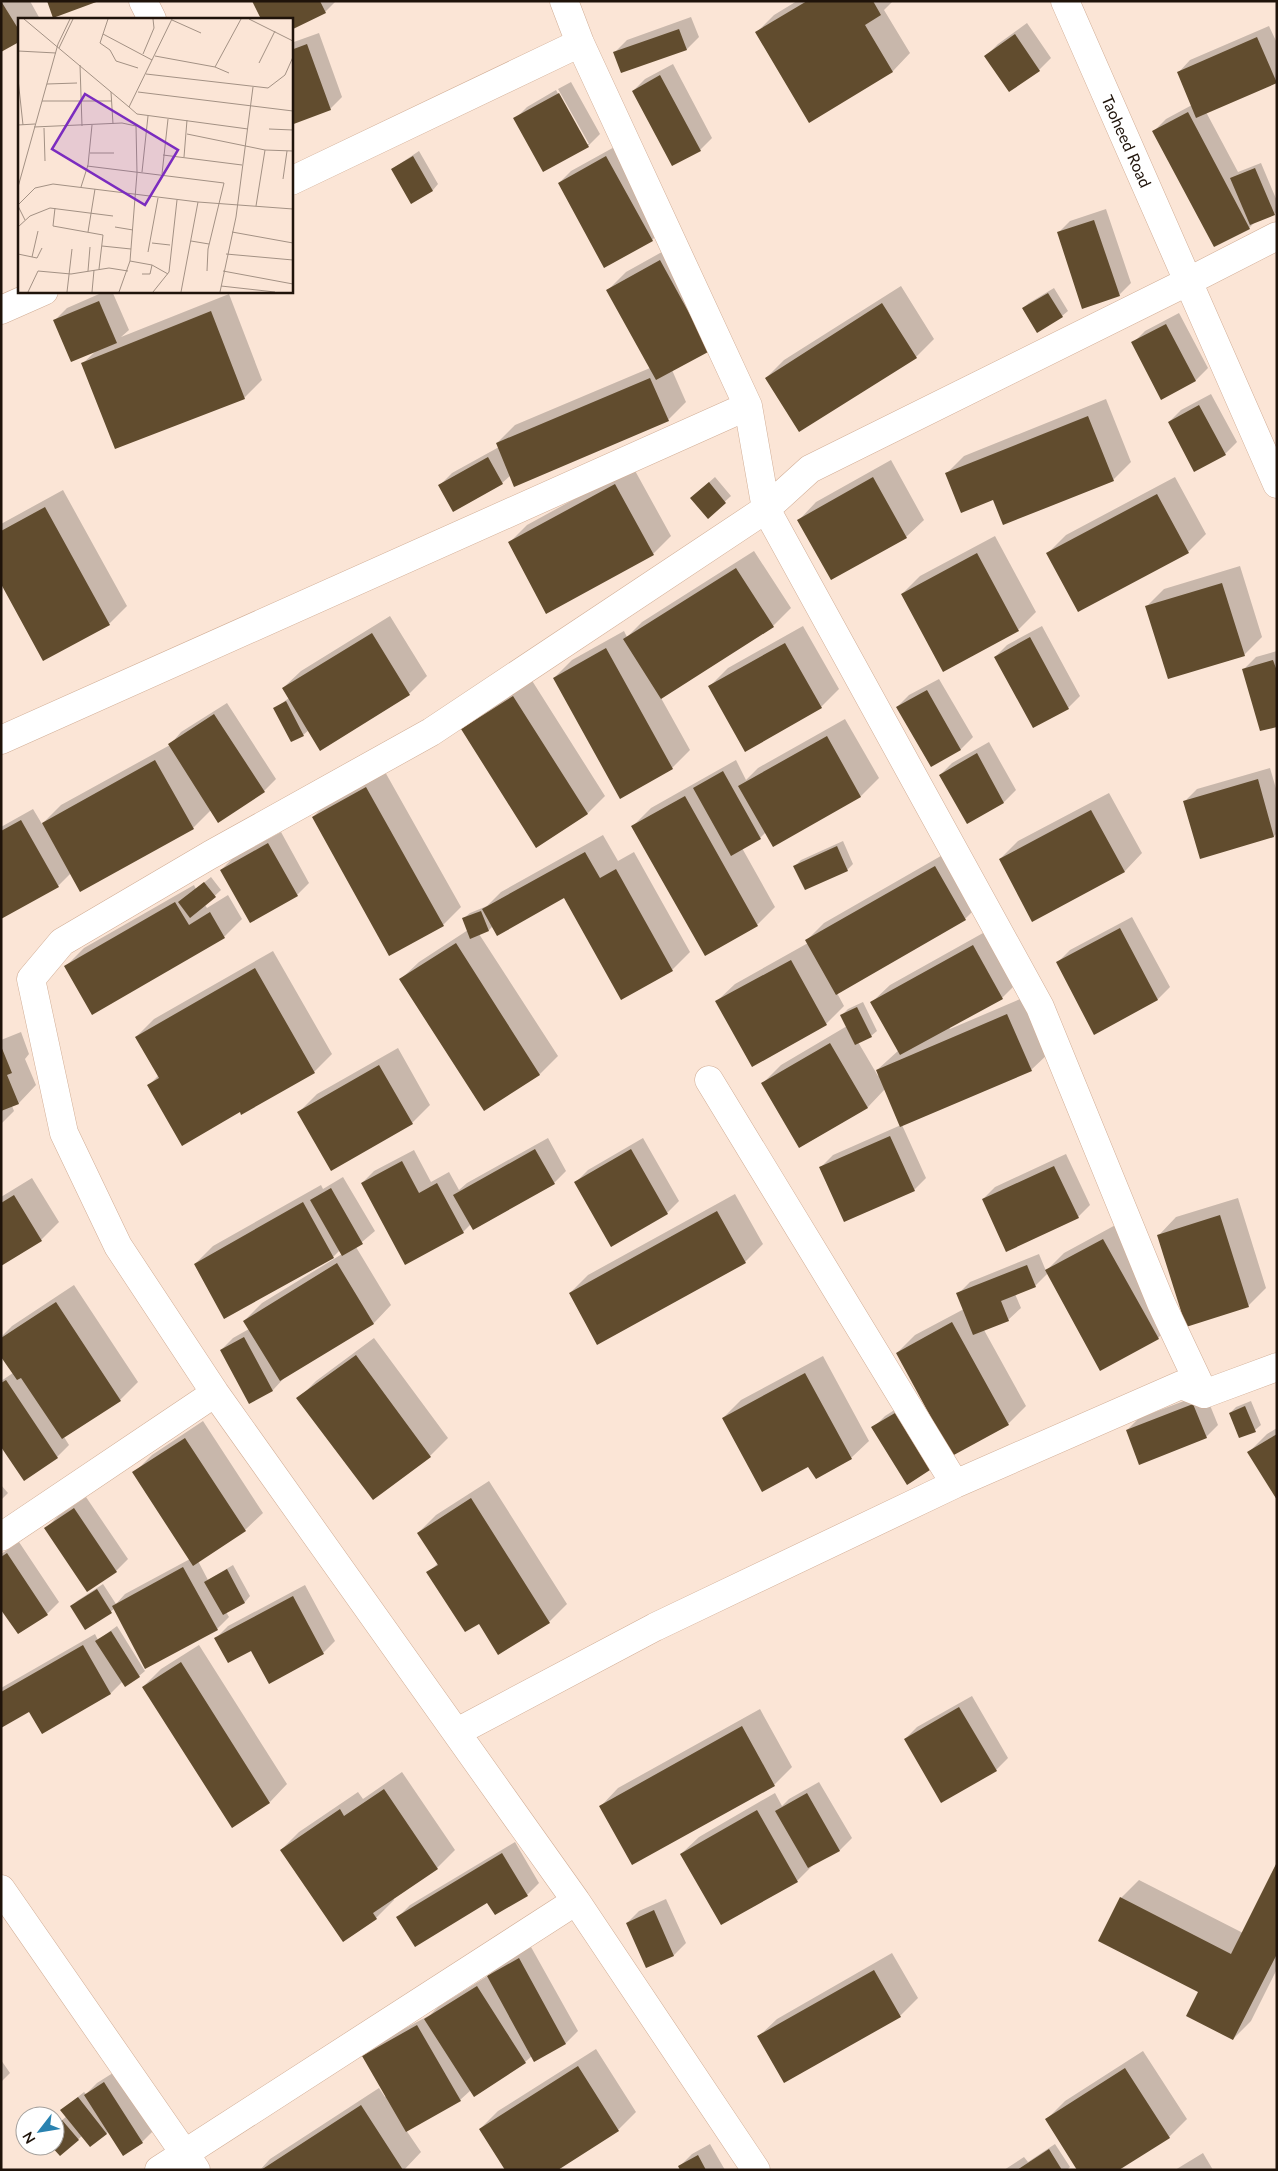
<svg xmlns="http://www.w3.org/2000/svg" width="1278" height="2171" font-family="Lato,sans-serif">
<rect width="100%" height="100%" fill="#fbe5d6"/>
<path fill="#0003" d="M1 1H30L40 19H19V40L1 50Z
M254 1H336L325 12 291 29V19Z
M797 1H893L884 10 910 53 893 71 810 121 756 33 774 15Z
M691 17 699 37 687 49 615 52 627 40Z
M1027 23 1051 58 1039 70 986 56 998 44Z
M1269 26 1277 43V81L1206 112 1238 172 1261 163 1277 201V212L1274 214 1255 222 1249 228 1154 131 1166 119 1192 105 1178 73 1190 60Z
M319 33 342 97 330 109 291 123V43Z
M673 64 712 138 700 150 633 91 645 79Z
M571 82 600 134 588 146 515 119 527 107 556 90 586 144H589L558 89Z
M618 145 664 228 652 240 559 183 571 171Z
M419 151 438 184 433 190 411 202 392 169Z
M1106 209 1131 283 1119 295 1058 233 1070 221Z
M678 243 727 332 672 370 686 402 668 420 511 475 502 483 453 510 440 485 452 473 499 447 497 443 515 425 650 368 608 290 626 272Z
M901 286 934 339 916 357 766 378 784 360Z
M1054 288 1068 311 1062 316 1023 308 1029 303Z
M106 291H112L129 330 121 337 229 294 262 380 244 398 83 363 96 351 55 320 67 308Z
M1179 313 1208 368 1196 380 1162 398 1133 343 1145 331Z
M1211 394 1237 442 1225 454 1169 422 1181 410Z
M1106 399 1131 462 1113 480 994 498 946 474 964 456Z
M891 460 924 520 906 537 799 520 816 502Z
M633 467 671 536 653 554 509 543 527 525Z
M715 477 731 496 708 517 698 492Z
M1175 477 1206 534 1188 552 1048 553 1066 535Z
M63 490 127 606 109 624 1 581V524Z
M995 536 1036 612 1018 630 902 594 920 576Z
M754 551 791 608 773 626 661 698 690 750 672 768 554 678 572 660 624 631 627 637 642 622Z
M1240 566 1262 637 1244 655 1146 607 1164 589Z
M390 616 427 676 409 694 321 749 309 730 303 735 274 709 289 698 283 688 301 671Z
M803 626 839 689 821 707 710 686 728 668Z
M1042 626 1080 696 1068 708 995 657 1007 645Z
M1277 651V725L1244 669 1256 657Z
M531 679 605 796 587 814 463 730 481 712Z
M939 679 973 737 961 749 931 766 897 707 909 695Z
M227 703 276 779 264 791 211 810 193 828 71 873 58 886 1 918V827L33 809 42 824 61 805 170 745 181 732Z
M845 719 879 778 861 796 774 845 766 832 760 838 742 848 775 907 757 925 705 954 633 826 651 808 736 760 746 780 758 768Z
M989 742 1016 790 1004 802 967 822 940 775 952 763Z
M1270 768 1277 792V833L1274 836 1201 857 1185 801 1197 789Z
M384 770 461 907 443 925 390 954 313 817 331 799Z
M1109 793 1142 853 1125 871 1000 859 1018 841Z
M281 832 309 883 297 895 221 870 233 858Z
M603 835 618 861 634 852 690 952 672 970 565 897 493 926 489 930 479 934 558 1056 540 1074 485 1109 401 979 419 962 468 930 464 918 470 913 487 906 501 892Z
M843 841 853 864 847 870 795 866 801 860Z
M953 849 983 901 965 919 837 993 844 1006 826 1024 717 1001 735 984 808 943 807 940 824 923Z
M211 877 221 890 205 905 207 908 228 895 242 919 224 937 66 966 84 948 194 885 196 889Z
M1132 917 1170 987 1158 999 1095 1033 1058 962 1070 950Z
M992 928 1020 980 1002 998 949 1027 950 1029 1025 997 1049 1053 1031 1070 902 1125 926 1178 914 1190 821 1167 833 1155 901 1125 885 1089 868 1107 800 1147 763 1083 781 1065 847 1026 842 1015 848 1009 863 1002 877 1031 871 1036 858 1042 878 1076 879 1075 877 1070 899 1050 872 1002 890 985Z
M273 951 332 1054 314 1072 240 1111 149 1085 159 1075 136 1037 154 1019Z
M21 1032 29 1054 25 1059 36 1085 19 1103 12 1106 14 1111 1 1124V1040Z
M398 1048 430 1105 412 1123 332 1169 299 1112 317 1094Z
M548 1138 566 1171 554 1183 471 1224 463 1232 362 1183 374 1171 414 1150 431 1182 449 1172 459 1190 467 1183Z
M643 1138 679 1201 667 1213 611 1245 576 1182 588 1170Z
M1066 1154 1090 1205 1078 1217 983 1199 995 1187Z
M343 1177 375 1231 356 1247 391 1305 374 1323 285 1377 273 1390 250 1402 221 1350 233 1338 249 1329 244 1321 262 1303 342 1254 340 1250 333 1257 195 1264 213 1246 321 1185 323 1189Z
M32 1178 59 1222 41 1240 1 1264V1197Z
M735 1194 763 1244 745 1262 570 1293 588 1275Z
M1238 1198 1266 1288 1248 1306 1159 1235 1176 1217Z
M1121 1222 1176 1320 1158 1338 1048 1273 1035 1286 1015 1294 1021 1308 1008 1320 984 1330 1026 1406 1008 1424 952 1455 897 1353 915 1335 964 1309 958 1294 970 1282 1039 1254 1046 1271 1064 1253Z
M74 1285 138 1382 120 1400 64 1437 69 1445 57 1457 1 1444V1381L13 1373 1 1354V1337L12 1326Z
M374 1338 448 1438 430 1456 373 1498 298 1399 316 1381Z
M823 1356 869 1441 851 1458 809 1465 723 1418 741 1400Z
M1205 1393 1218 1425 1206 1437 1127 1430 1139 1418Z
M1251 1401 1261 1425 1255 1430 1230 1413 1236 1407Z
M907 1402 942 1457 930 1469 908 1483 873 1428 885 1416Z
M203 1421 263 1513 245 1530 198 1561 208 1580 233 1565 250 1596 245 1602 226 1612 229 1617 217 1629 114 1609 86 1629 72 1606 77 1601 103 1584 116 1604 125 1594 190 1559 134 1473 152 1455Z
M1277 1428V1497L1249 1452 1267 1434Z
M489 1481 567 1604 549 1622H479L428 1573 438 1563 418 1533 436 1515Z
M1 1485 8 1493 1 1500Z
M86 1497 128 1559 116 1571 87 1590 46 1528 58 1516Z
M19 1542 59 1602 47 1614 1 1607V1554Z
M305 1585 335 1641 323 1653 252 1649 216 1638 228 1626Z
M117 1626 145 1671 139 1676 123 1681 111 1693 42 1733 29 1710 1 1727V1688L95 1634 98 1640Z
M199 1645 287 1784 270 1802 143 1687 161 1669Z
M972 1696 1008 1758 996 1770 905 1739 917 1727Z
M760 1709 792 1767 774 1785 632 1863 601 1806 618 1788Z
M402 1772 455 1850 437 1868 393 1898 394 1900 376 1918 343 1940 281 1850 299 1832 358 1792 363 1799Z
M819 1782 852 1838 840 1850 814 1864 797 1881 681 1854 699 1837 775 1793 782 1806 789 1799Z
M515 1842 539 1883 527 1895 495 1914 488 1901 398 1917 410 1905Z
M1277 1865V1969L1251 2021 1233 2039 1200 1991 1121 1898 1139 1880 1243 1933Z
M666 1899 686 1943 674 1955 646 1967 627 1923 639 1911Z
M531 1947 578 2031 566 2043 535 2060 532 2056 525 2062 471 2090 460 2100 406 2130 421 2152 404 2170H260L270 2159 379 2088 385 2097 386 2096 364 2056 376 2044 430 2015 438 2007 489 1975 500 1964Z
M892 1953 918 1998 900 2016 785 2082 759 2036 777 2019Z
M596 2049 636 2112 618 2130 555 2170 480 2129 498 2111Z
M1143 2051 1187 2119 1169 2137 1047 2119 1065 2101Z
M1 2060 10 2073 1 2082Z
M116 2071 154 2130 142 2142 109 2131 106 2134 82 2136 60 2155 53 2146H55V2126L67 2116 68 2105 84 2092 86 2094 97 2083Z
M710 2144 725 2170H682L680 2166 692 2154Z
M1055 2144 1070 2167 1067 2170H1004L1024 2157 1028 2162Z
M1203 2153 1213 2170H1175Z"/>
<path fill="#614c2e" d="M1 1 19 30V42L1 52Z
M47 1H99L53 18Z
M252 1H320L326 13 291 30V19H261Z
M807 1H873L881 15 865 25 893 72 809 123 755 32Z
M679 29 687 50 621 73 613 52Z
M1015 34 1040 71 1009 92 984 56Z
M1257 37 1277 83 1196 118 1177 72Z
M307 44 331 110 291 125V50Z
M660 75 701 151 672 166 632 91Z
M559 93 589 147 543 172 513 118Z
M1188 112 1250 229 1214 247 1152 131Z
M413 156 433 191 411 204 391 169Z
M606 156 653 241 604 268 558 183Z
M1255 168 1275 215 1250 225 1230 178Z
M1094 220 1120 296 1082 309 1057 232Z
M660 260 710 351 656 380 606 290Z
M1048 293 1063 317 1037 333 1022 308Z
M99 301 117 343 71 362 53 320Z
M882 303 917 358 799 432 765 378Z
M211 311 245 399 115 449 81 363Z
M1166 324 1196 381 1161 400 1131 342Z
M650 378 669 421 514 487 496 443Z
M1199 405 1226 455 1194 472 1168 422Z
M1088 416 1114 481 1003 525 993 500 961 513 945 473Z
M488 457 503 484 453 512 438 485Z
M873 477 907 538 831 580 797 520Z
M709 482 726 503 708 519 690 498Z
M615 484 654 555 546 614 508 542Z
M1157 494 1189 553 1078 612 1046 553Z
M45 507 110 625 43 661 1 584V531Z
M977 553 1019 631 943 672 901 594Z
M736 568 774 627 661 699 623 639Z
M1222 583 1245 656 1168 679 1145 606Z
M372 633 410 695 320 751 282 688Z
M1030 637 1069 709 1033 728 994 657Z
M785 643 822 708 745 752 708 686Z
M606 648 673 769 620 799 553 678Z
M1273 660 1277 671V727L1260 731 1242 669Z
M927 690 961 750 931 767 896 707Z
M513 696 588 814 536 848 461 729Z
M286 701 304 736 291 742 273 708Z
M214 714 265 792 218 823 168 744Z
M827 736 861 797 773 847 738 786Z
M977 753 1004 803 967 824 939 775Z
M155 760 194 829 80 892 42 823Z
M723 771 761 839 731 856 693 788Z
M1258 779 1274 837 1200 859 1183 801Z
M366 787 444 926 389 956 312 817Z
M685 796 758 926 705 956 631 826Z
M1091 810 1125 872 1032 922 999 859Z
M21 820 59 887 1 919V831Z
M268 843 298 896 250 923 220 870Z
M837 846 848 871 805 890 793 866Z
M585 852 600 878 616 869 673 971 621 1000 564 898 497 936 482 909Z
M935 866 966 920 836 995 805 940Z
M204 882 216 897 190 918 178 902Z
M175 902 189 925 210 912 225 938 92 1015 64 966Z
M481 911 489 931 470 939 462 918Z
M1120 928 1158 1000 1094 1035 1056 962Z
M456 943 540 1075 484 1111 399 979Z
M973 945 1003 999 900 1055 870 1002Z
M791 960 827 1025 752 1067 715 1001Z
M255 968 315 1073 241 1115 240 1112 182 1146 147 1085 159 1078 135 1037Z
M857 1007 872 1037 855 1045 840 1015Z
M1007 1014 1032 1071 900 1127 876 1070Z
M830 1043 868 1108 799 1148 761 1083Z
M1 1046 12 1073 7 1075 19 1104 1 1111Z
M379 1065 413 1124 331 1171 297 1112Z
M890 1136 915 1191 844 1222 819 1167Z
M535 1149 555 1184 473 1230 453 1195Z
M631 1149 668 1214 611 1247 574 1182Z
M402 1161 419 1193 437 1183 464 1233 405 1265 361 1183Z
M1054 1166 1079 1218 1006 1252 982 1199Z
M331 1188 363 1244 342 1256 310 1200Z
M14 1195 42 1241 1 1266V1203Z
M303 1202 334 1258 224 1319 194 1264Z
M717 1211 746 1263 597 1345 569 1293Z
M1220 1215 1249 1307 1186 1327 1157 1235Z
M1103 1239 1159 1339 1100 1371 1045 1270Z
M337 1263 374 1324 280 1381 243 1321Z
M1027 1265 1036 1287 1001 1301 1009 1321 973 1335 956 1293Z
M56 1302 121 1401 62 1439 21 1378 17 1380 1 1357V1338Z
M952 1322 1009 1425 952 1456 896 1353Z
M244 1337 273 1391 249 1404 220 1350Z
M356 1355 431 1457 373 1500 296 1398Z
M805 1373 852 1459 816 1479 808 1467 762 1492 722 1418Z
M6 1380 58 1458 24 1481 1 1447V1383Z
M1193 1404 1207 1438 1139 1465 1126 1430Z
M1245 1406 1256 1432 1239 1438 1229 1413Z
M895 1413 930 1470 907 1485 871 1427Z
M1277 1434V1500L1247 1452Z
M185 1438 246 1531 193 1566 132 1472Z
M471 1498 550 1623 498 1655 479 1624 465 1632 426 1572 438 1565 417 1533Z
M74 1508 117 1572 87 1592 44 1528Z
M7 1553 48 1615 18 1634 1 1610V1557Z
M183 1567 218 1630 145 1669 112 1606Z
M227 1569 245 1603 223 1615 204 1582Z
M97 1589 112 1613 85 1630 70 1606Z
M293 1596 324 1654 269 1684 251 1651 228 1663 214 1638Z
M111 1631 140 1677 125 1687 95 1641Z
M83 1645 111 1694 42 1734 29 1712 1 1728V1692Z
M181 1662 270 1803 232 1828 142 1687Z
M959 1707 997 1771 941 1803 904 1739Z
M742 1726 775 1786 632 1865 599 1806Z
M384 1789 438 1869 373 1913 377 1919 343 1942 280 1850 340 1809 344 1816Z
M807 1793 840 1851 808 1868 775 1811Z
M757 1810 798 1882 721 1925 680 1854Z
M502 1853 528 1896 495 1915 487 1903 415 1947 396 1917Z
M1277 1862V1954L1233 2040 1186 2016 1198 1992 1098 1941 1120 1897 1231 1954Z
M654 1910 674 1956 646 1968 626 1923Z
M519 1958 566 2044 534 2062 487 1976Z
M874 1970 901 2017 784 2083 757 2036Z
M477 1986 526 2063 474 2097 424 2019Z
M417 2025 461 2101 406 2132 362 2056Z
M578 2066 619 2131 558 2170H505L479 2129Z
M1125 2068 1170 2138 1119 2170H1077L1045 2119Z
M104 2082 143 2143 123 2156 84 2095Z
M78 2097 107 2134 90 2147 60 2110Z
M361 2105 403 2170H261Z
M62 2120 79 2140 60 2156 51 2146H55V2126Z
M1049 2149 1062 2170H1017Z
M698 2155 706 2170H680L678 2166Z"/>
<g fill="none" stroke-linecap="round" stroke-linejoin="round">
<defs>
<path id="minor" d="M143 1 152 19
M564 1 580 43 748 406 766 509 1040 1007 1161 1303 1204 1394
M291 181 580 43
M1 310 44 291
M1 740 748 406
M709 1080 955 1484
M1 1537 215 1393
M457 1732 655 1627 955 1484 1181 1385 1204 1394 1277 1367
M1 1889 196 2170
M159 2170 576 1901
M756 2170 576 1901 215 1393 118 1246 64 1133 31 979 62 942 210 855 431 732 766 509 810 469 1189 281 1277 236"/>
<path id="major" d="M1065 1 1277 484"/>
</defs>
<use href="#minor" stroke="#d1ad95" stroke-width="29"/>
<use href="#major" stroke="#d1ad95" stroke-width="29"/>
<use href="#minor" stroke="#fff" stroke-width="28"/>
<use href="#major" stroke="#fff" stroke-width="28"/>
</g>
<g text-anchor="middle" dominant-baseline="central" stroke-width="5" stroke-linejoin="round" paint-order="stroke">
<g font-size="16" fill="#1f130a" stroke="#fff">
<text transform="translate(1127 141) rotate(66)">Taoheed Road</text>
</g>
</g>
<g transform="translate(18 18)">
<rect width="275" height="275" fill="#fbe5d6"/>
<path fill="none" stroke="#a39184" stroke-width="1" d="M6 1 111 89 154 1M90 1 82 25 92 32 98 43 120 50M231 1 275 23M154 2 183 15M85 16 134 42M41 30 55 1M0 33 38 35M125 36 136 10 135 1M137 38 197 49 223 1M241 45 257 13M62 47 64 108M197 49 211 55M128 56 250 70 267 57 275 39M0 61 5 107M29 66 59 65M93 74 95 106M120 74 275 93M24 83H94M111 89 119 96 230 111M0 107 17 106M16 109 104 105 118 108 119 155 112 243 101 274M26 110 27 143M251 111 275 112M169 116 247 132 275 133M72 135H96M145 137 224 147M166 139 169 102M69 148 206 165 190 231 189 253M124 154 130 98M144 156 150 101M265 161 269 133M0 169 40 26 52 1M63 169 70 147 74 107M0 187 17 170 35 166 180 184 275 191M0 188 7 202M238 188 247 132M37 190 35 208 85 217 81 251M0 209 12 198 32 190 95 198M97 209 115 212M70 214 77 171M214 214 275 225M173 223 191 226M134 225 152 227M84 228 113 231M130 234 140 180M0 236 19 240 24 230M208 236 275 242M14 239 20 213M112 243 134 247 150 256M70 253 72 229M205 253 275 266M124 256H132L134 247M203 268 257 274M10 274 20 253 53 256 91 250 110 253M49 274 54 231M74 274 76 252M135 274 151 254 159 182M163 274 180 184M202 274 218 199 235 69"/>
<path fill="#7b2cbf" fill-opacity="0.15" stroke="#7b2cbf" stroke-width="2.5" d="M67 76 160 132 127 187 34 131Z"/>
<rect width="275" height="275" fill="none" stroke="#1f130a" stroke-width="2.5"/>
</g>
<rect width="1278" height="2171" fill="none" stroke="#1f130a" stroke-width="5"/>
<g transform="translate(40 2131) rotate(239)"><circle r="24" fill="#ffffff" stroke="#a5a19d"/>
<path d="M0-4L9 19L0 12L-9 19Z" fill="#2982b0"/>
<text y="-8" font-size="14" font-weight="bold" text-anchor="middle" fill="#1f130a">N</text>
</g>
</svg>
